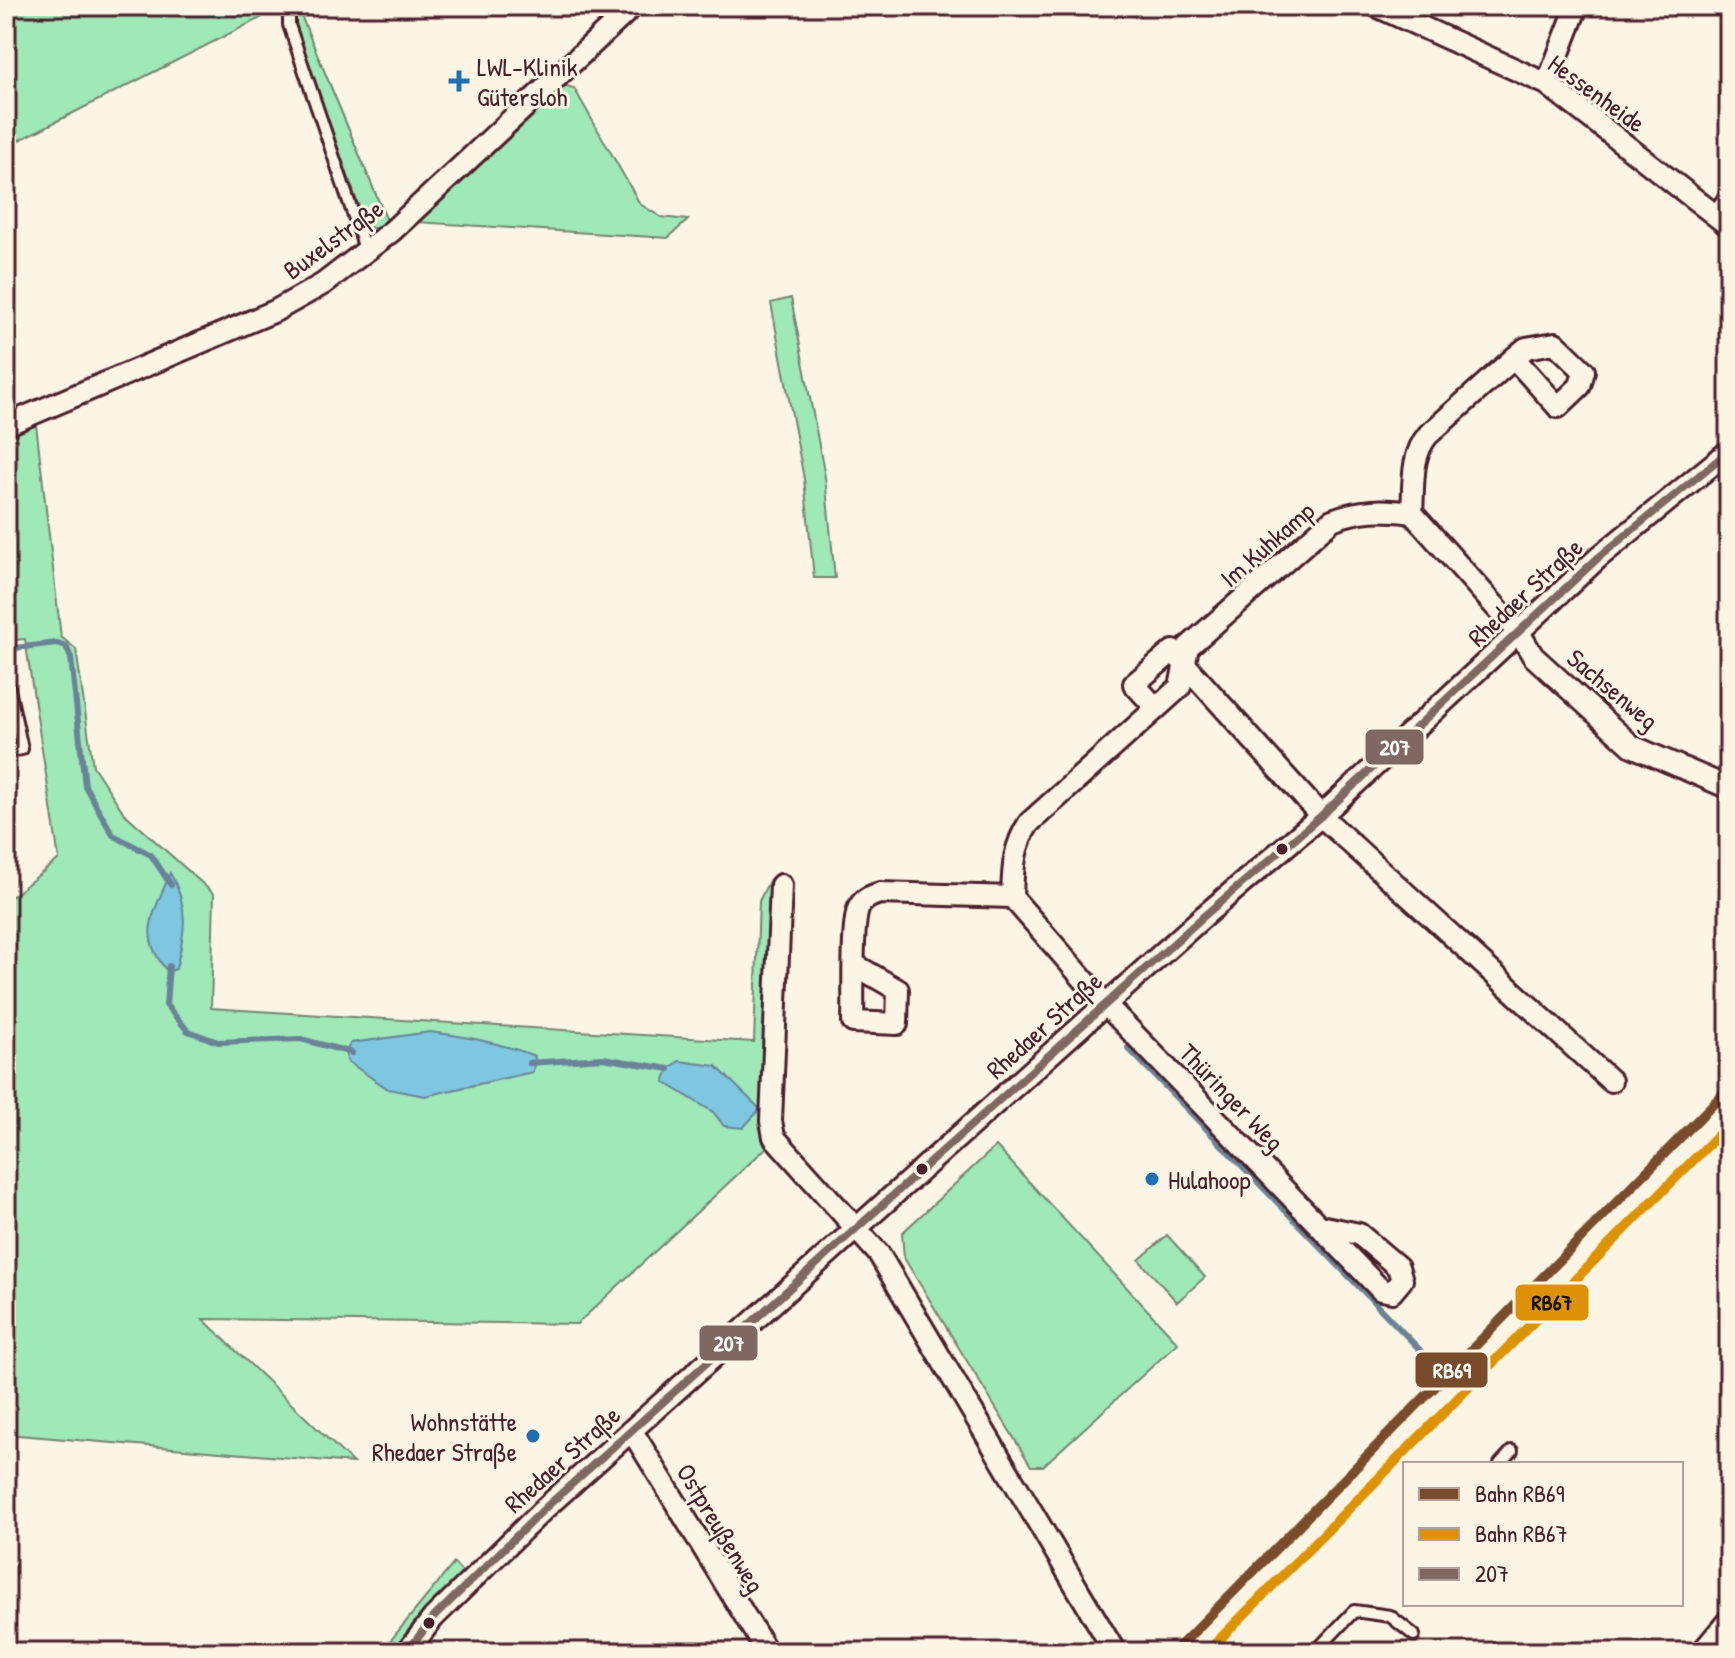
<svg xmlns="http://www.w3.org/2000/svg" width="1735" height="1658" font-family="'Patrick Hand',sans-serif">
<rect width="100%" height="100%" fill="#fcf5e5"/>
<filter id="ink" filterUnits="userSpaceOnUse"><feTurbulence type="fractalNoise" baseFrequency=".0125" numOctaves="2"/><feDisplacementMap in="SourceGraphic" scale="16" xChannelSelector="R" yChannelSelector="G"/><feConvolveMatrix kernelMatrix="1 2 1 2 8 2 1 2 1" color-interpolation-filters="sRGB"/></filter>
<g filter="url(#ink)">
<path fill="#9fe8b7" stroke="#748471" stroke-width="2" d="M6 6H284L6 147Z
M300 13 387 221 375 229 366 226 292 21Z
M563 85 574 88 640 204 661 217 688 220 668 238 415 222Z
M791 298 825 477 835 578H814L804 479 771 303Z
M36 424 61 637 76 649 93 766 124 813 214 894 211 1008 754 1042 759 901 769 881 773 902 766 1148 577 1324 203 1319 353 1463 6 1434V901L59 859 25 639 6 641V434Z
M996 1146 1178 1343 1043 1466H1031L904 1258 902 1233Z
M1167 1235 1205 1277 1177 1302 1139 1260Z
M454 1563 463 1573 394 1652H381Z"/>
<path fill="#7fc6e0" stroke="#6a8398" stroke-width="2" d="M170 873C190 907 185 933 176 969L168 972C136 934 154 915 170 873Z
M430 1032C466 1036 501 1043 535 1056L533 1072 425 1096 388 1089 347 1061 346 1051 351 1043Z
M679 1061 716 1066 760 1109 743 1128 724 1126 713 1112 664 1082 669 1069Z"/>
<g fill="none" stroke-linecap="round" stroke-linejoin="round">
<path stroke="#6a8398" stroke-width="6" d="M6 649 57 643 66 646 71 658 85 786 113 835 151 855 171 885
M169 966 166 1005 188 1031 218 1042 301 1039 352 1053
M1128 1048 1423 1353
M529 1063 603 1058 669 1069"/>
<defs>
<path id="service" d="M289 6V25L366 252
M6 752 22 749 7 680
M1500 1464 1512 1451
M1315 1652 1354 1611 1390 1616 1414 1635"/>
<path id="minor" d="M1376 6 1547 84 1729 226
M1547 84 1577 6
M1717 216 1729 199
M6 425 275 311 323 284 392 231 633 6
M1412 513C1414 487 1410 456 1428 435L1514 358 1526 348 1555 343 1584 371 1580 386 1558 407 1514 358
M1156 708 1134 684 1173 651 1321 816 1611 1081
M781 885 771 1121 774 1137 879 1254 1115 1652
M855 965 898 990 897 1024 853 1022C854 999 851 923 859 907 864 898 871 896 880 893L1012 897
M1320 1226 1359 1234 1398 1267 1402 1280 1392 1292 1381 1290 1106 1005 1012 897C1013 869 1013 847 1029 823L1180 687 1188 647 1332 520C1360 509 1383 509 1412 513L1520 634 1533 656 1632 746 1729 788
M632 1431 767 1652
M407 1652 433 1618 544 1509 1204 916 1321 816 1599 557 1729 451
M1702 1652 1729 1620"/>
</defs>
<use href="#service" stroke="#4a1f2b" stroke-width="16"/>
<use href="#minor" stroke="#4a1f2b" stroke-width="26"/>
<use href="#service" stroke="#fcf5e5" stroke-width="10"/>
<use href="#minor" stroke="#fcf5e5" stroke-width="20"/>
<defs>
<path id="rail" d="M1209 1652 1729 1126"/>
</defs>
<use href="#rail" stroke="#4a1f2b" stroke-width="9"/>
<use href="#rail" stroke="#fcf5e5" stroke-width="6" stroke-dasharray="18" stroke-linecap="butt"/>
<defs>
<path id="bus-1" d="M407 1652 433 1618 544 1509 1204 916 1321 816 1599 557 1729 451"/>
</defs>
<use href="#bus-1" stroke="#fcf5e5" stroke-width="14"/>
<use href="#bus-1" stroke="#7e6861" stroke-width="8"/>
<defs>
<path id="rail-1" d="M1174 1652 1729 1088"/>
<path id="rail-2" d="M1207 1652 1729 1124"/>
</defs>
<use href="#rail-1" stroke="#fcf5e5" stroke-width="16"/>
<use href="#rail-2" stroke="#fcf5e5" stroke-width="16"/>
<use href="#rail-1" stroke="#7a4b2a" stroke-width="10"/>
<use href="#rail-2" stroke="#dd9206" stroke-width="10"/>
</g>
</g>
<g fill="#1f6fb2" stroke="#fcf5e5" stroke-width="3">
<path d="M455 69h8v8h8v8h-8v8h-8v-8h-8v-8h8z"/>
<circle cx="1152" cy="1179" r="8"/>
<circle cx="533" cy="1436" r="8"/>
</g>
<g fill="#4a1f2b" stroke="#fcf5e5" stroke-width="3">
<circle cx="1282" cy="849" r="7"/>
<circle cx="922" cy="1169" r="7"/>
<circle cx="429" cy="1623" r="7"/>
</g>
<g text-anchor="middle" dominant-baseline="central" stroke-width="6" stroke-linejoin="round" paint-order="stroke">
<g font-size="26" fill="#4a1f2b" stroke="#fcf5e5" text-anchor="start">
<text x="477" y="66">LWL-Klinik<tspan x="477" dy="30">Gütersloh</tspan></text>
<text x="1168" y="1179">Hulahoop</text>
<text x="517" y="1421" text-anchor="end">Wohnstätte<tspan x="517" dy="30">Rhedaer Straße</tspan></text>
</g>
<g font-size="26" fill="#4a1f2b" stroke="#fcf5e5">
<text transform="translate(1597 93) rotate(36)">Hessenheide</text>
<text transform="translate(333 239) rotate(-36)">Buxelstraße</text>
<text transform="translate(1267 544) rotate(-41)">Im Kuhkamp</text>
<text transform="translate(1525 592) rotate(-43)">Rhedaer Straße</text>
<text transform="translate(1613 689) rotate(40)">Sachsenweg</text>
<text transform="translate(1044 1025) rotate(-42)">Rhedaer Straße</text>
<text transform="translate(1232 1097) rotate(46)">Thüringer Weg</text>
<text transform="translate(562 1459) rotate(-42)">Rhedaer Straße</text>
<text transform="translate(721 1528) rotate(59)">Ostpreußenweg</text>
</g>
</g>
<g stroke="#fcf5e5" stroke-width="3">
<rect x="1364" y="728" width="61" height="38" rx="8" fill="#7e6861"/>
<rect x="1514" y="1283" width="76" height="39" rx="8" fill="#dd9206"/>
<rect x="698" y="1324" width="61" height="38" rx="8" fill="#7e6861"/>
<rect x="1414" y="1351" width="75" height="38" rx="8" fill="#7a4b2a"/>
</g>
<g font-size="22" text-anchor="middle" font-weight="bold" fill="#fff">
<text x="1395" y="755">207</text>
<text x="729" y="1351">207</text>
<text x="1452" y="1378">RB69</text>
</g>
<g font-size="22" text-anchor="middle" font-weight="bold" fill="#111">
<text x="1552" y="1310">RB67</text>
</g>
<rect width="1735" height="1658" fill="none" stroke="#fcf5e5" stroke-width="32"/>
<rect x="16" y="16" width="1703" height="1626" fill="none" stroke="#4a1f2b" stroke-width="3" filter="url(#ink)"/>
<rect x="1403" y="1462" width="280" height="144" fill="#fcf5e5" stroke="#b59f9b" stroke-width="2"/>
<rect x="1419" y="1488" width="40" height="12" fill="#7a4b2a" stroke="#b59f9b" stroke-width="2"/>
<text x="1475" y="1502" font-size="24" fill="#4a1f2b">Bahn RB69</text>
<rect x="1419" y="1528" width="40" height="12" fill="#dd9206" stroke="#b59f9b" stroke-width="2"/>
<text x="1475" y="1542" font-size="24" fill="#4a1f2b">Bahn RB67</text>
<rect x="1419" y="1568" width="40" height="12" fill="#7e6861" stroke="#b59f9b" stroke-width="2"/>
<text x="1475" y="1582" font-size="24" fill="#4a1f2b">207</text>
</svg>
